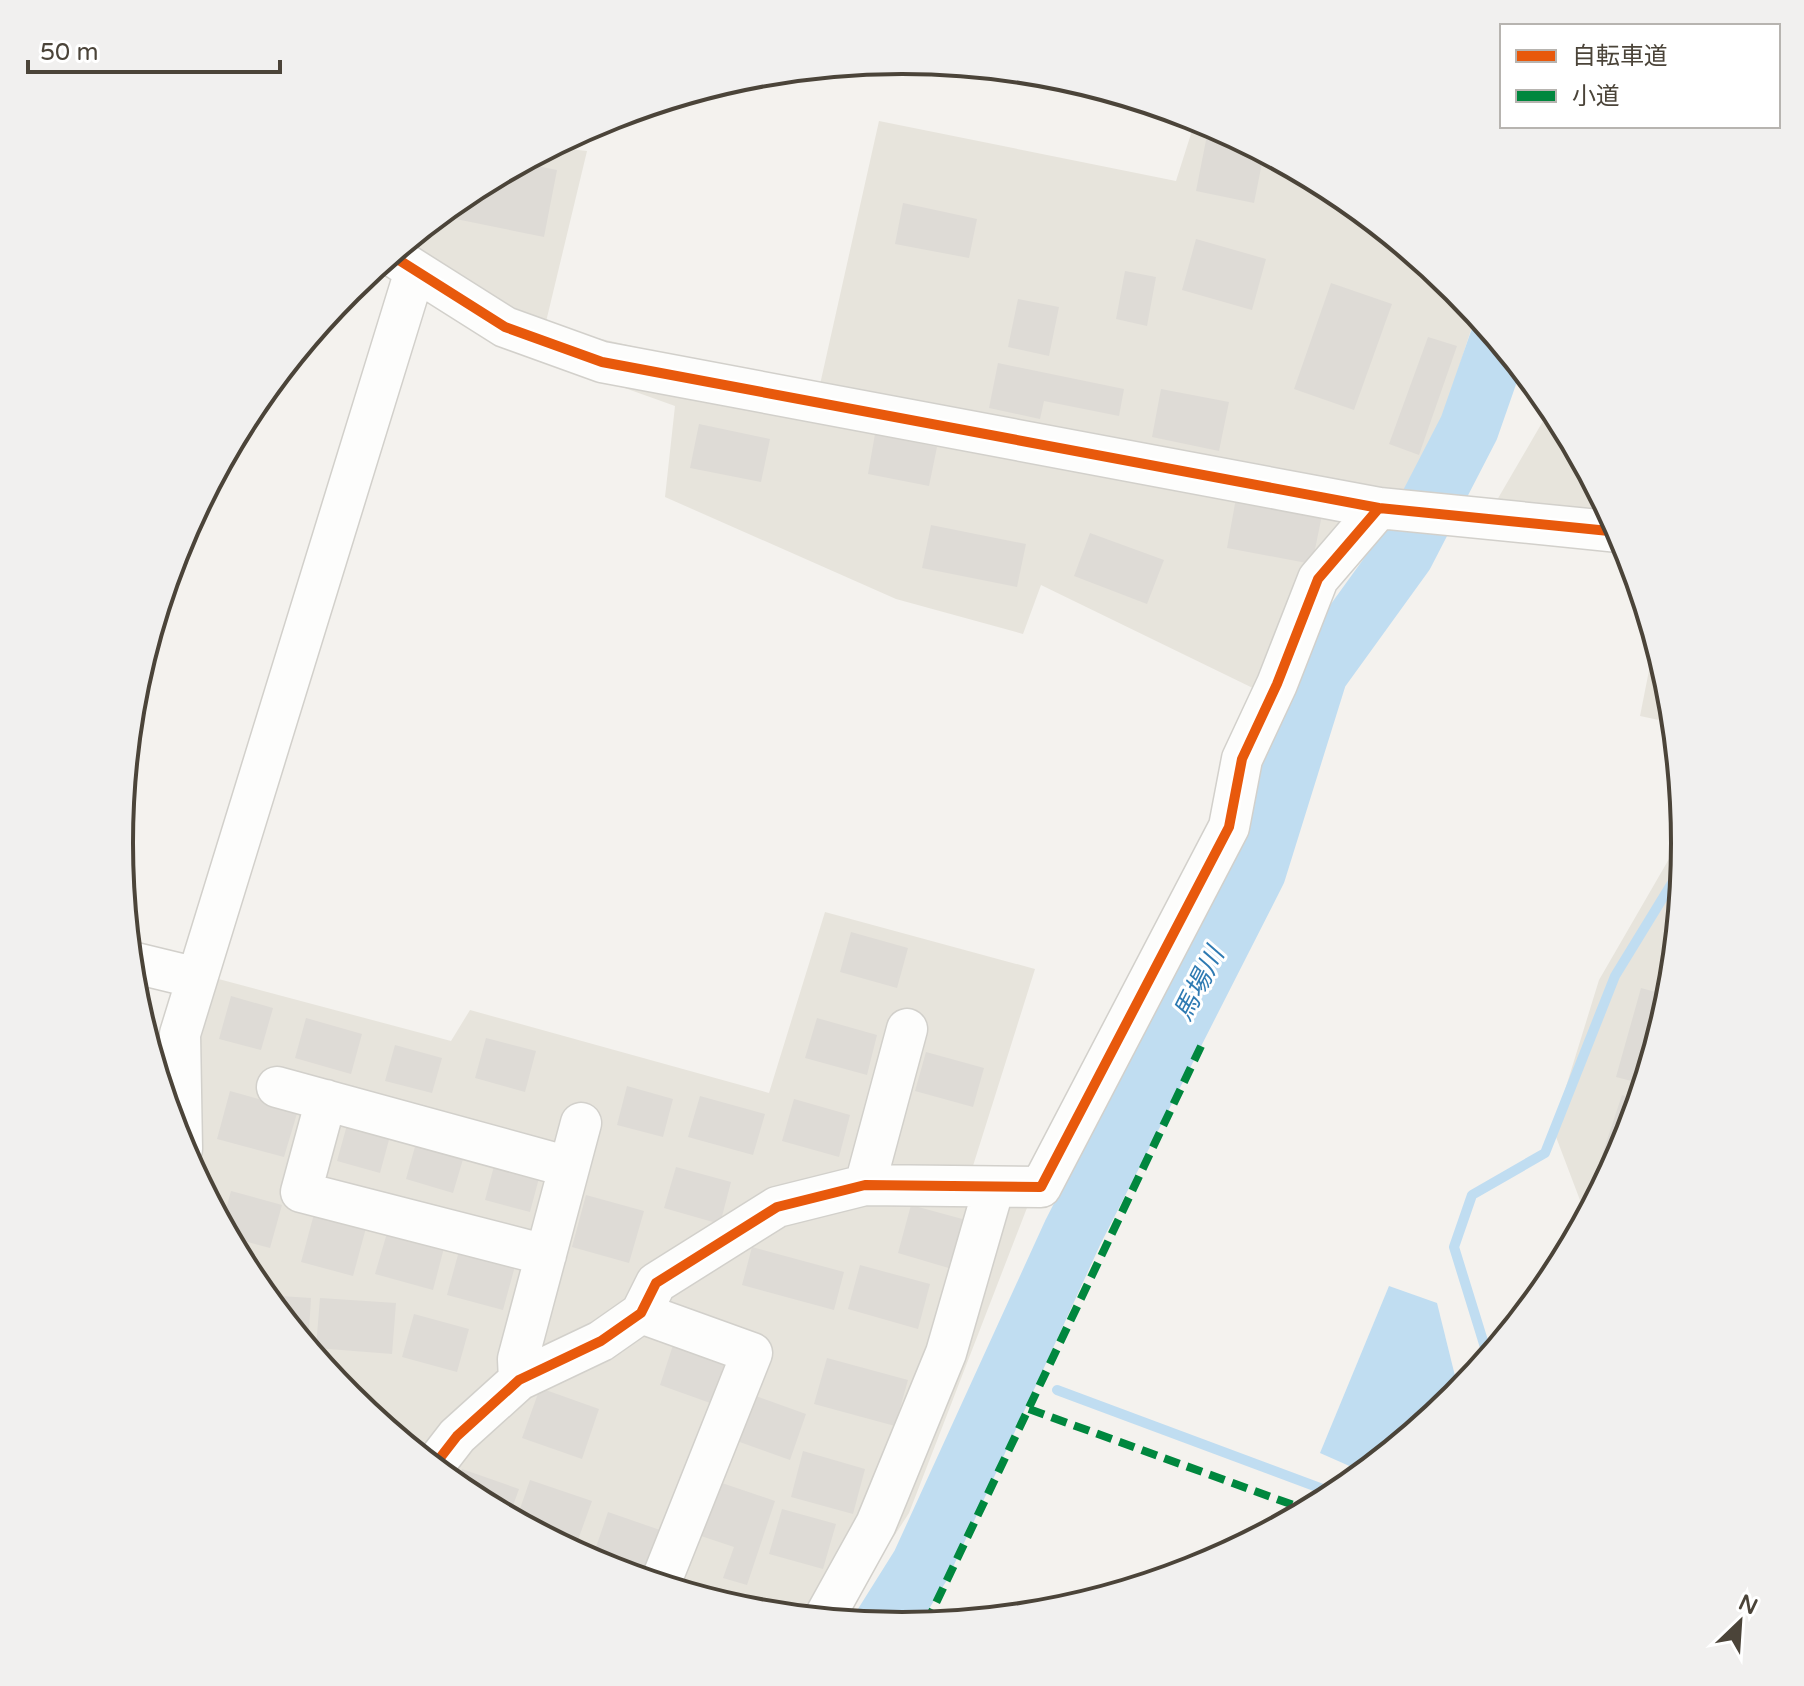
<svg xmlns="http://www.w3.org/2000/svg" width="1804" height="1686" font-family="'Varela Round','Noto Sans JP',sans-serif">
<rect width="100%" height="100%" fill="#f4f2ee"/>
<path fill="#e7e4dc" d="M1196 118 1337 192 1456 290 1476 314 1426 470 1290 615 1261 692 1041 585 1023 634 896 599 665 497 675 406 510 347 419 253V231L467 192 551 147 587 151 545 326 819 389 879 121 1176 181Z
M1545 398 1553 408 1626 544 1479 531 1543 421Z
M1655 640 1670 691 1673 723 1640 716Z
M1684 833 1670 996 1625 1143 1586 1216 1553 1129 1599 980Z
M825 912 1035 969 972 1169H1042L909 1513 840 1620 749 1611 602 1566 467 1494 348 1396 251 1278 202 1187 195 1038 211 977 451 1041 470 1010 769 1093Z"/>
<path fill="#c0ddf1" d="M1389 1286 1437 1303 1459 1392 1363 1472 1320 1453Z"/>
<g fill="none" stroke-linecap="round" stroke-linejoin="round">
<path stroke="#c0ddf1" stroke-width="10" d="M1494 349 1497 339
M1488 1357 1454 1247 1472 1195 1545 1153 1615 976 1683 865
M1057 1390 1336 1494"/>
<path stroke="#c0ddf1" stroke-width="60" d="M884 1624 921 1565 1073 1232 1256 872 1318 673 1404 554 1469 428 1499 342"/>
</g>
<path fill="#dedbd6" d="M1209 125 1264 153 1254 203 1196 191Z
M522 163 557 170 544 237 446 217 448 207 467 192Z
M903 203 977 219 969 258 895 244Z
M1196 239 1266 259 1252 310 1182 290Z
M1125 271 1156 277 1147 326 1116 319Z
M1331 283 1392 304 1354 410 1294 389Z
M1018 299 1059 307 1049 356 1008 347Z
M1428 337 1457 346 1419 455 1389 444Z
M998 363 1124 389 1119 416 1044 401 1040 419 989 408Z
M1161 389 1229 402 1219 451 1152 437Z
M699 424 770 439 761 482 690 468Z
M875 434 937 447 929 486 868 474Z
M1236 498 1322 515 1312 564 1227 548Z
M931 525 1026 544 1017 587 922 568Z
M1090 533 1164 560 1147 604 1074 576Z
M851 932 908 948 897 988 840 972Z
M1641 988 1670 996 1643 1084 1616 1077Z
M231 996 273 1008 261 1050 219 1039Z
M306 1018 362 1034 351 1074 295 1058Z
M817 1018 877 1035 867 1075 805 1058Z
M486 1038 536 1051 525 1092 475 1078Z
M395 1045 442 1058 432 1093 385 1081Z
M926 1052 984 1068 973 1107 915 1091Z
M627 1086 673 1099 663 1137 617 1125Z
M230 1091 298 1110 284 1157 217 1139Z
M1622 1095 1638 1101 1616 1160 1602 1155Z
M700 1096 765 1114 753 1155 688 1137Z
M794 1099 850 1115 839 1157 782 1141Z
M347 1125 390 1136 380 1173 337 1161Z
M416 1143 464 1156 453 1193 406 1179Z
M494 1166 539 1178 530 1212 485 1200Z
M676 1167 731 1182 720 1224 664 1208Z
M231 1191 282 1205 270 1248 229 1237 222 1224Z
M586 1195 644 1211 629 1263 572 1247Z
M911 1205 966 1220 952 1269 898 1253Z
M314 1214 366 1228 353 1276 301 1262Z
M387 1233 444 1248 433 1290 375 1274Z
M752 1247 844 1272 834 1310 742 1285Z
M459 1251 515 1266 503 1310 447 1295Z
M860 1265 930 1284 918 1329 848 1309Z
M265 1295 311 1298 308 1347 280 1314Z
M320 1298 396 1303 392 1354 316 1348Z
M414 1314 469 1329 457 1372 402 1357Z
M674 1342 727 1360 713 1404 660 1385Z
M827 1358 908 1380 895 1426 814 1404Z
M540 1388 599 1409 582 1459 522 1438Z
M753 1395 806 1414 790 1460 737 1441Z
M803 1451 865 1469 853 1514 791 1497Z
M462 1469 519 1489 509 1517 457 1486Z
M530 1480 592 1501 574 1551 554 1541 556 1536 516 1520Z
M719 1482 775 1501 747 1585 723 1578 734 1547 701 1536Z
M782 1509 836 1524 823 1569 769 1554Z
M608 1512 660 1530 646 1571 594 1553Z"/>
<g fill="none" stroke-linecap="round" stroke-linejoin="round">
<defs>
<path id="minor" d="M391 255 505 327 602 362 1379 508 1619 532
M131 962 197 978
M277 1087 569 1167
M326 1100 301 1192 546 1255
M182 1149 180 1034 415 271
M865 1185 907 1029
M641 1313 752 1353 660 1584
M519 1380 518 1359 581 1123
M433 1467 457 1436 519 1380 601 1341 641 1313 656 1283 777 1207 865 1185 1041 1187 1229 827 1242 759 1277 684 1318 579 1379 508
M824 1618 876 1524 946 1353 994 1187"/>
</defs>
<use href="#minor" stroke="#d2d0cb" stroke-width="43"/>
<use href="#minor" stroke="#fdfdfc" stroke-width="40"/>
<path stroke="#00873e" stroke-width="8" stroke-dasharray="16 8" stroke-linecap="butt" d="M1029 1409 1307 1510
M926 1624 1203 1042"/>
<defs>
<path id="cycleway" d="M391 255 505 327 602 362 1379 508 1619 532
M433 1467 457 1436 519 1380 601 1341 641 1313 656 1283 777 1207 865 1185 1041 1187 1229 827 1242 759 1277 684 1318 579 1379 508"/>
</defs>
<use href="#cycleway" stroke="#fff" stroke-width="15"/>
<use href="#cycleway" stroke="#e8590c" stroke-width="10"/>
</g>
<g text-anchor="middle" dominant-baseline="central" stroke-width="6" stroke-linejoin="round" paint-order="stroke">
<g font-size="26" font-style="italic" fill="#2e7ab2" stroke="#fff">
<text transform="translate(1199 984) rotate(-63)">馬場川</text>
</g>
</g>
<path d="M0 0H1804V1686H0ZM133 843a769 769 0 1 1 1538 0a769 769 0 1 1-1538 0Z" fill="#f1f0ef" fill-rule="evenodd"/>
<path fill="none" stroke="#4b4439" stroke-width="4" d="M133 843a769 769 0 1 1 1538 0a769 769 0 1 1-1538 0Z"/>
<rect x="1500" y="24" width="280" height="104" fill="#ffffff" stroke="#b7b4b0" stroke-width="2"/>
<rect x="1516" y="50" width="40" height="12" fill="#e8590c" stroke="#b7b4b0" stroke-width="2"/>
<text x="1572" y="64" font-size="24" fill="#4b4439">自転車道</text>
<rect x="1516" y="90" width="40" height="12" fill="#00873e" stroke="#b7b4b0" stroke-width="2"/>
<text x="1572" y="104" font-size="24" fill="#4b4439">小道</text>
<g transform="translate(1740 1622) rotate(25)" stroke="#ffffff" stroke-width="6" paint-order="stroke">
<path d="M0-6L14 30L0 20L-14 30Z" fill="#4b4439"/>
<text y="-12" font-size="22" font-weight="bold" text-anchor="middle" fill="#4b4439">N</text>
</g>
<path d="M28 60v12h252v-12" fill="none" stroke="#4b4439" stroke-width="4"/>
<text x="40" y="60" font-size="24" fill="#4b4439" stroke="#ffffff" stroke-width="6" paint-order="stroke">50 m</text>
</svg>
